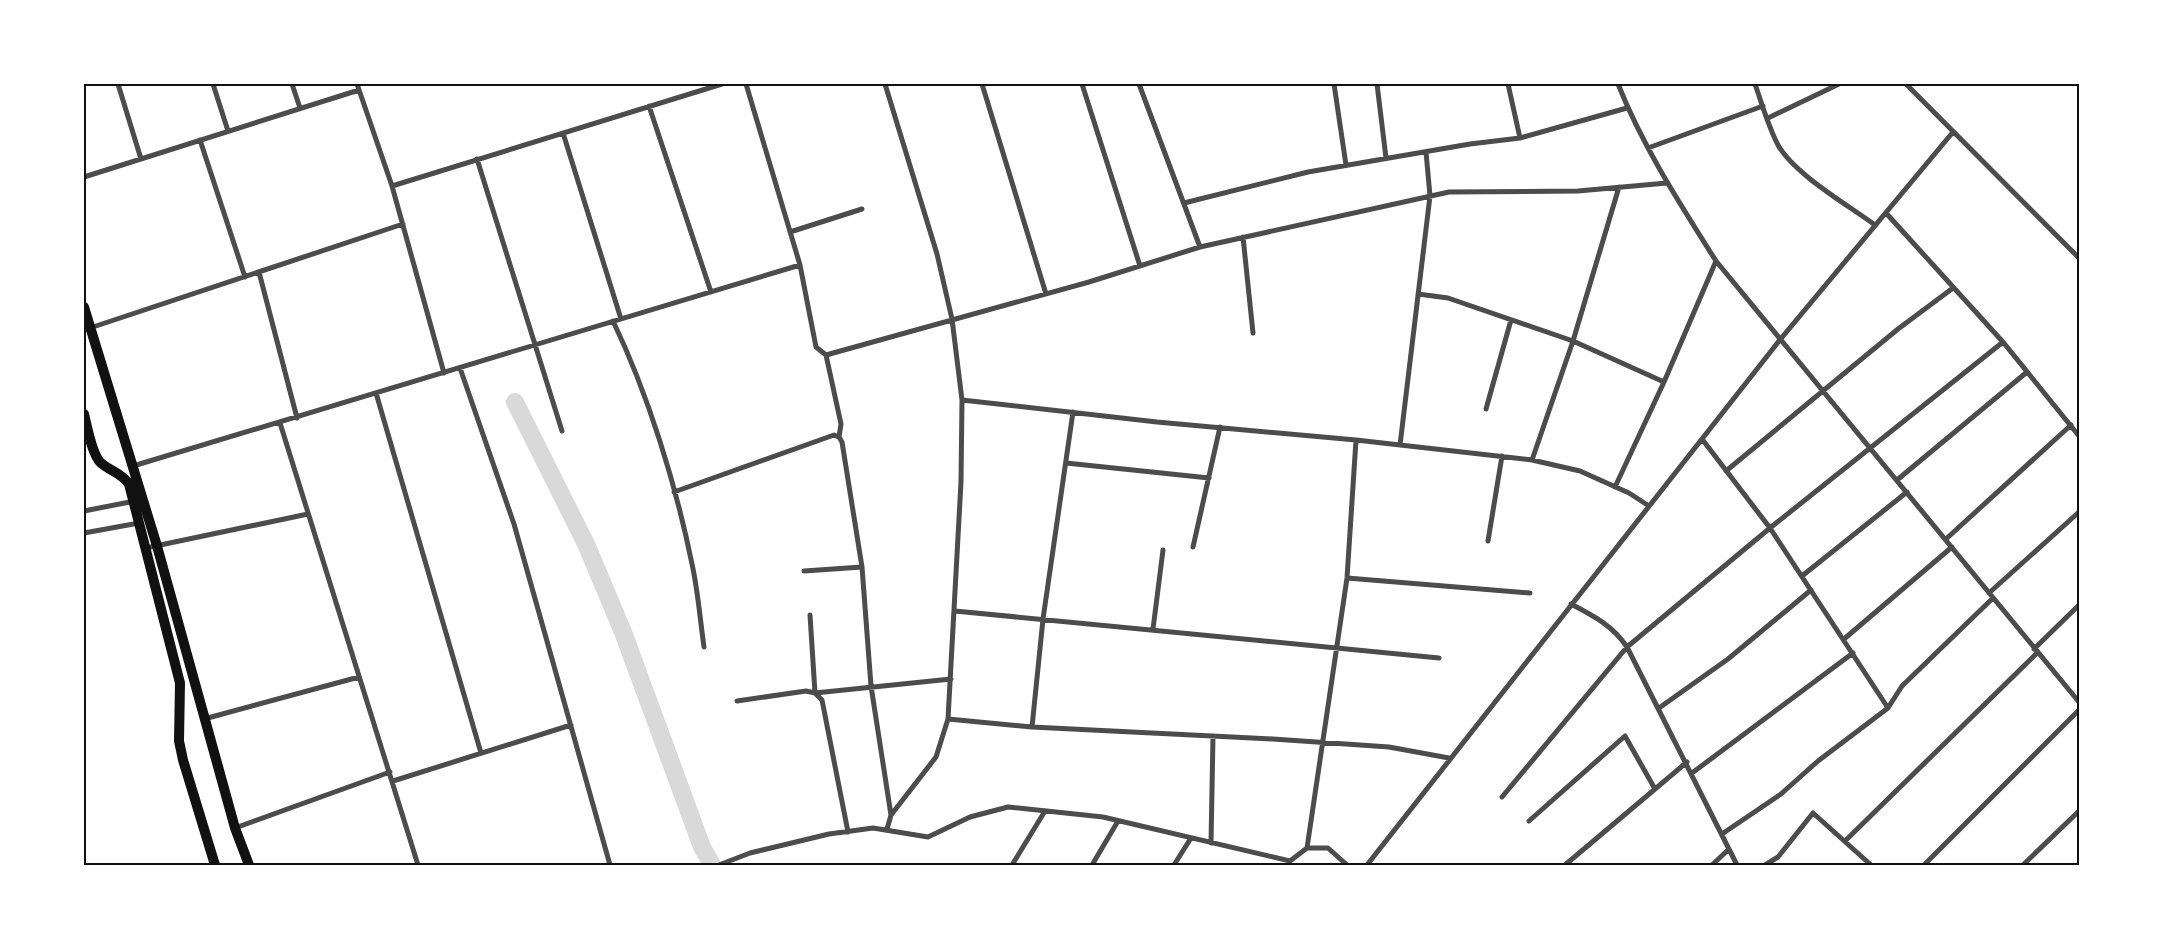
<svg xmlns="http://www.w3.org/2000/svg" width="2163" height="949" font-family="Figtree,sans-serif">
<rect width="100%" height="100%" fill="#fff"/>
<g fill="none" stroke-linecap="round" stroke-linejoin="round">
<path stroke="#d9d9d9" stroke-width="18" d="M515 402 586 544 623 632 702 847 712 865"/>
<path stroke="#4c4c4c" stroke-width="5" d="M118 84 141 159
M213 84 228 131
M292 84 300 108
M357 84 392 186 444 373
M746 84 800 265 816 347 826 355 1089 282 1200 247 1449 192 1578 191 1667 183
M885 84 937 254 952 319 962 400 961 482 948 719 936 757 891 815 887 829
M982 84 1046 294
M1082 84 1140 266
M1139 84 1200 247
M1334 84 1346 165
M1377 84 1386 158
M1508 84 1520 138
M1618 84C1643 147 1680 204 1716 261L2079 702
M1755 84C1762 104 1768 126 1778 145 1794 174 1848 205 1875 225
M1906 84 2079 258
M649 106 711 292
M1768 118 1839 84
M563 133 621 319
M200 140 245 277
M1648 148 1763 106
M477 159 562 431
M84 177 359 90
M392 186 722 84
M1184 203 1308 172 1470 144 1520 138 1627 108
M1886 213 2003 342 2079 436
M790 232 862 209
M1243 237 1253 333
M259 272 297 418
M1418 294 1448 298 1573 341 1664 382
M613 321C648 394 676 485 692 564 698 591 700 619 704 647
M90 328 403 224
M826 355 841 424 839 437
M460 368 514 524 610 865
M376 393 481 753
M962 400 1157 422 1356 440 1532 460 1580 471 1629 493 1649 506
M1486 409 1511 320
M280 423 418 865
M1702 439 1770 528 1888 708
M1400 445 1430 196 1426 152
M1532 460 1573 341 1619 187
M1066 463 1209 478
M133 466 800 265
M1726 471 1898 329 1953 288
M1897 480 2027 372
M1615 487 1664 382 1716 261
M674 492 834 435 839 437 842 442 862 567 871 686 891 815
M84 511 135 501
M84 533 139 523
M1946 539 2071 425
M1488 541 1502 456
M1193 547 1220 427
M146 548 308 514
M804 571 862 567
M1802 576 1907 492
M1347 578 1530 593
M1989 593 2079 512
M1571 604C1594 616 1613 626 1627 647L1737 865
M955 611 1439 658
M810 615 815 693 951 679
M1153 629 1163 550
M1844 639 1952 547
M2034 649 2079 605
M737 701 806 691 815 693 822 700 848 832
M1659 708 1728 659 1811 590
M204 719 359 677
M948 719 1032 727 1273 739 1389 747 1449 758
M1032 727 1043 619 1073 412
M1692 773 1853 653
M393 781 571 725
M1502 797 1627 647 1770 528 2003 342
M1529 821 1625 736 1655 789
M235 828 390 772
M1722 834 1781 794 1818 761 1888 708 1902 686 1993 598
M1845 841 2037 653
M1211 843 1213 736
M1307 848 1347 578 1356 440
M719 865 750 853 829 834 873 828 928 837 970 817 1008 807 1103 817 1290 861 1307 848H1328L1347 865
M1012 865 1045 811
M1092 865 1118 821
M1174 865 1191 838
M1367 865 1779 341 1953 132
M1565 865 1687 762
M1712 865 1729 849
M1765 865 1778 857 1813 813 1871 865
M1924 865 2079 710
M2023 865 2079 811"/>
<path stroke="#111" stroke-width="10" d="M84 307 157 546 235 828 249 865
M84 414C87 426 92 455 101 463 110 471 122 473 129 484L180 683 179 741 183 760 215 865"/>
</g>
<rect width="2163" height="949" fill="none" stroke="#ffffff" stroke-width="170"/>
<rect x="85" y="85" width="1993" height="779" fill="none" stroke="#111" stroke-width="2"/>
</svg>
